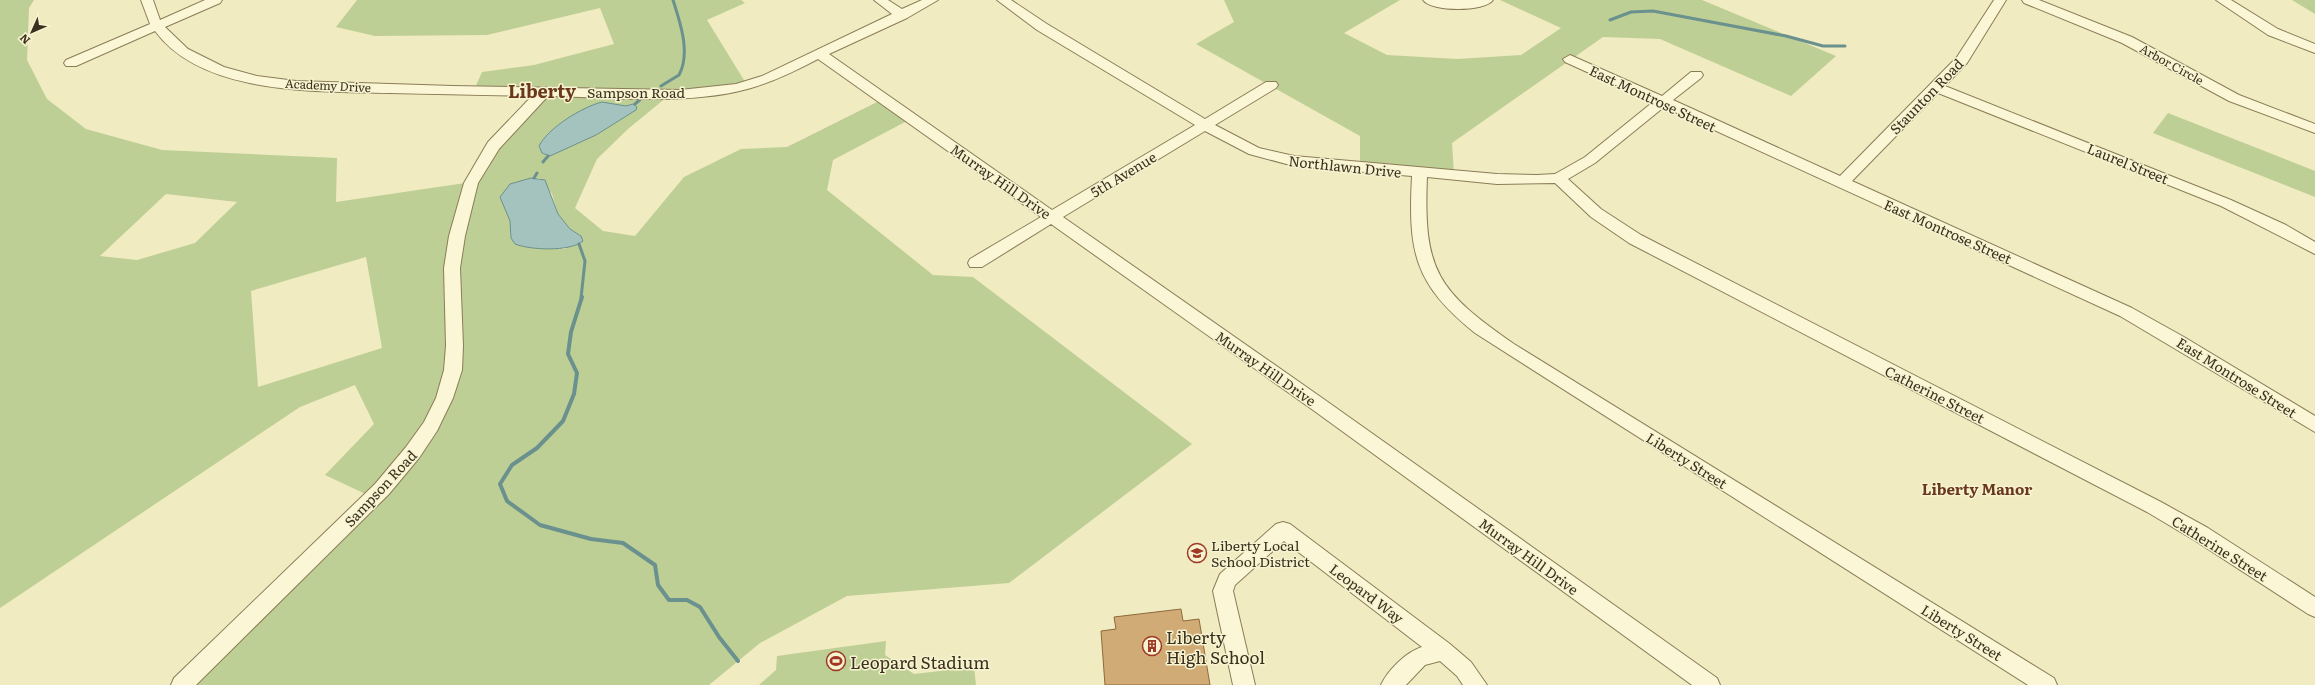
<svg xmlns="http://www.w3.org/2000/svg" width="2315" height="685" font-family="Literata,serif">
<rect width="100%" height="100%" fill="#f0ebc1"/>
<path fill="#becf95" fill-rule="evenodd" d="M0 0H34L29 8 27 60 47 99 86 129 162 150 337 158 336 202 472 182 540 92 474 90 482 72 534 65 614 44 600 8 487 35 375 36 336 27 357 0H741L745 3 707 20 747 85 673 92 628 129 597 159 575 208 603 231 635 236 684 177 741 149 787 147 879 101 907 121 833 160 827 190 933 275 973 277 1192 444 1009 583 847 596 760 643 709 685H192L374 498 325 475 374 424 355 385 300 407 0 608ZM531 178H540L552 194 558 214 570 229 581 236 565 249 542 248 511 238 510 221ZM166 194 237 202 195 243 137 260 100 256ZM366 257 382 348 258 387 251 291Z
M1224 0H1400L1344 33 1387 55 1457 59 1521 55 1561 28 1500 0H1702L1836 56 1791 96 1660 39 1603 37 1452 143 1454 175 1360 168V136L1196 44 1234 22Z
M2292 0H2315V14Z
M2168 113 2315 171V197L2153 133Z
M886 641 885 655 914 674 974 667 976 685H759L776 670 777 656Z"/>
<path fill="#a4c3bf" stroke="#6a918e" d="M602 102 626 106 633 104 637 107 636 110 596 135 550 156 542 153 539 146C548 128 582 107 602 102Z
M531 178 545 180 558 214 570 229 581 236 583 241C570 252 530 250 515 244L511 238 510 221 500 197 510 184Z"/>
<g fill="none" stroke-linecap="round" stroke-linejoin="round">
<path stroke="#6a918e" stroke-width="3" d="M1610 20 1631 12 1653 11 1786 36 1823 46H1845
M661 86 679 75C691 53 680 22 673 0
M635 104 643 97
M543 162 548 156
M534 178 537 173
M579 244 585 261 581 298"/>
<path stroke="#6a918e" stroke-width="4" d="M582 297 571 332 568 354 577 373 574 394 563 421 537 448 512 465 500 484 507 501 540 525 591 539 623 543 655 565 658 585 669 600H687L700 607 719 637 738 661"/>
</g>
<path fill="#d1ab75" stroke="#8c6a3c" d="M1181 609 1183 621 1199 619 1210 685H1105L1101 631 1116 629 1114 617Z"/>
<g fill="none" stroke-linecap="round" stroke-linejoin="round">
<defs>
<path id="minor" d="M141 0H153L160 20 205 0H222L220 3 165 27 188 49 224 67 257 76 296 81 453 86 680 90 736 84 762 76 892 14 874 0H888L902 9 922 0H938L907 18 829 54 1052 210 1195 125 1037 30 997 0H1011L1047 24 1205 119 1266 82H1276L1278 85 1276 88 1215 125 1259 148 1294 156 1497 174 1537 175 1555 174 1585 157 1653 102 1565 62 1563 59 1570 55 1662 96 1691 72H1701L1703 75 1701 78 1673 100 1840 176 1957 57 1994 0H2006L1967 63 1945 86 2231 200 2286 225 2315 242V254L2221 206 1938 93 1852 181 2132 308 2184 337 2315 416V432L2120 316 1664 107 1595 163 1568 179 1601 209 1641 235 2161 502 2208 528 2315 597V617L2308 614 2194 540 2147 512 1629 243 1591 217 1555 183 1497 184 1427 177C1423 272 1438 291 1514 344L2054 678 2057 685H2028L1475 333C1414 284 1408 252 1412 176L1294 166 1249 154 1205 131 1063 217 1325 400 1717 678 1720 685H1692L1313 410 1051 224 982 267H970L968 263 970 259 1041 217 818 59C797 70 775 81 751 88 689 106 613 97 548 96L499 149 478 183 465 236 460 268 463 346 462 370 453 398 437 431 419 458 389 494 196 685H171L174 678 375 484 406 447 424 422 436 398 444 370 446 346 444 268 449 236 464 183 488 142 532 96C485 95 437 94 390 93 318 91 203 96 155 31L76 66H66L64 63 66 60 150 24Z
M1423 0H1493C1485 12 1431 12 1423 0Z
M2022 0H2039L2132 37 2239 95 2315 124V133L2229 101 2122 43 2024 3Z
M2216 0H2231L2278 29 2315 44V53L2268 35Z
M1283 522 1290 524 1450 644 1471 662 1487 685H1463L1457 676 1440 661 1425 665 1406 685H1381C1388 670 1406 652 1422 647L1284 541 1235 585 1233 591 1255 685H1233L1213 591 1220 574 1276 524Z"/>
</defs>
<use href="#minor" stroke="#8b7c58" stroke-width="2"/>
<use href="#minor" fill="#fbf6d5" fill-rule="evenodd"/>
</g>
<defs>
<symbol id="school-ring" viewBox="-11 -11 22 22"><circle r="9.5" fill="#f7f3d1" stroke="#9e3824" stroke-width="1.5"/><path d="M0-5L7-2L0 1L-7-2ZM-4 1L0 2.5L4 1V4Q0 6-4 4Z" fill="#9e3824"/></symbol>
<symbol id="building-ring" viewBox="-11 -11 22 22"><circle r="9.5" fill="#f7f3d1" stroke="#9e3824" stroke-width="1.5"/><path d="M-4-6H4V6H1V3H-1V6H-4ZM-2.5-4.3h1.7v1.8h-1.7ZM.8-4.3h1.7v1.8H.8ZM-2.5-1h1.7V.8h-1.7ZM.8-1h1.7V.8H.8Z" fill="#9e3824"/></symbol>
<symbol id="stadium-ring" viewBox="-11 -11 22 22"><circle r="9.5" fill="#f7f3d1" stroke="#9e3824" stroke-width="1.5"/><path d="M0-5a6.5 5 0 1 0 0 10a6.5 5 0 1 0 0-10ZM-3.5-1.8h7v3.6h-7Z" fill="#9e3824"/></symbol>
</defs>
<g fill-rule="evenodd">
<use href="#school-ring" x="1186" y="542" width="22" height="22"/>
<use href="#building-ring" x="1141" y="635" width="22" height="22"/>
<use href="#stadium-ring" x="825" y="650" width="22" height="22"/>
</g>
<g text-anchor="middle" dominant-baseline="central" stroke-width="3" stroke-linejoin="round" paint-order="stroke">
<g font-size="12" fill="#3a301d" stroke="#f7f3d1">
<text transform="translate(2172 64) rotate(29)">Arbor Circle</text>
<text transform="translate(328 85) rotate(3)">Academy Drive</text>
</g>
<g font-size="14" fill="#3a301d" stroke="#f7f3d1">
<text x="636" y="92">Sampson Road</text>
<text transform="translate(1926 96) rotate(-46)">Staunton Road</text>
<text transform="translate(1653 98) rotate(25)">East Montrose Street</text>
<text transform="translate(2128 163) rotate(22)">Laurel Street</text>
<text transform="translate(1345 166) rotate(6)">Northlawn Drive</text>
<text transform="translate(1123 174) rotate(-31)">5th Avenue</text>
<text transform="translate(1001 181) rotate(35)">Murray Hill Drive</text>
<text transform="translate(1948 231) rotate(24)">East Montrose Street</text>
<text transform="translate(1266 368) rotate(35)">Murray Hill Drive</text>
<text transform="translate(2237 377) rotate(32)">East Montrose Street</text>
<text transform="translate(1935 394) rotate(27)">Catherine Street</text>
<text transform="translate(1687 460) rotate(32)">Liberty Street</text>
<text transform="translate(380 488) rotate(-47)">Sampson Road</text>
<text transform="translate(2220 548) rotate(32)">Catherine Street</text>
<text transform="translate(1529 556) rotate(36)">Murray Hill Drive</text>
<text transform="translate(1367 593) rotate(37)">Leopard Way</text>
<text transform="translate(1962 632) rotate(32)">Liberty Street</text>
</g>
<g font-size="14" fill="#3a301d" stroke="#f7f3d1" text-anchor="start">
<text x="1211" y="545">Liberty Local<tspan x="1211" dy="16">School District</tspan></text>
</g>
<g font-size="15" font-weight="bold" fill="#69381a" stroke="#f7f3d1">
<text x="1977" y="488">Liberty Manor</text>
</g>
<g font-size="17" fill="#3a301d" stroke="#f7f3d1" text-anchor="start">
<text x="1166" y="636">Liberty<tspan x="1166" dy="20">High School</tspan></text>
<text x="850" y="661">Leopard Stadium</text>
</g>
<g font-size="18" font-weight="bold" fill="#69381a" stroke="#f7f3d1">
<text x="542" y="90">Liberty</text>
</g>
</g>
<g transform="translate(32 32) rotate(225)" stroke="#f7f3d1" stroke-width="3" paint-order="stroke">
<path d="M0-3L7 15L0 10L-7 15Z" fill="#3a301d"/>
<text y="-6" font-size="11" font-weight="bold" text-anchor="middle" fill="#3a301d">N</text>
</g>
</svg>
